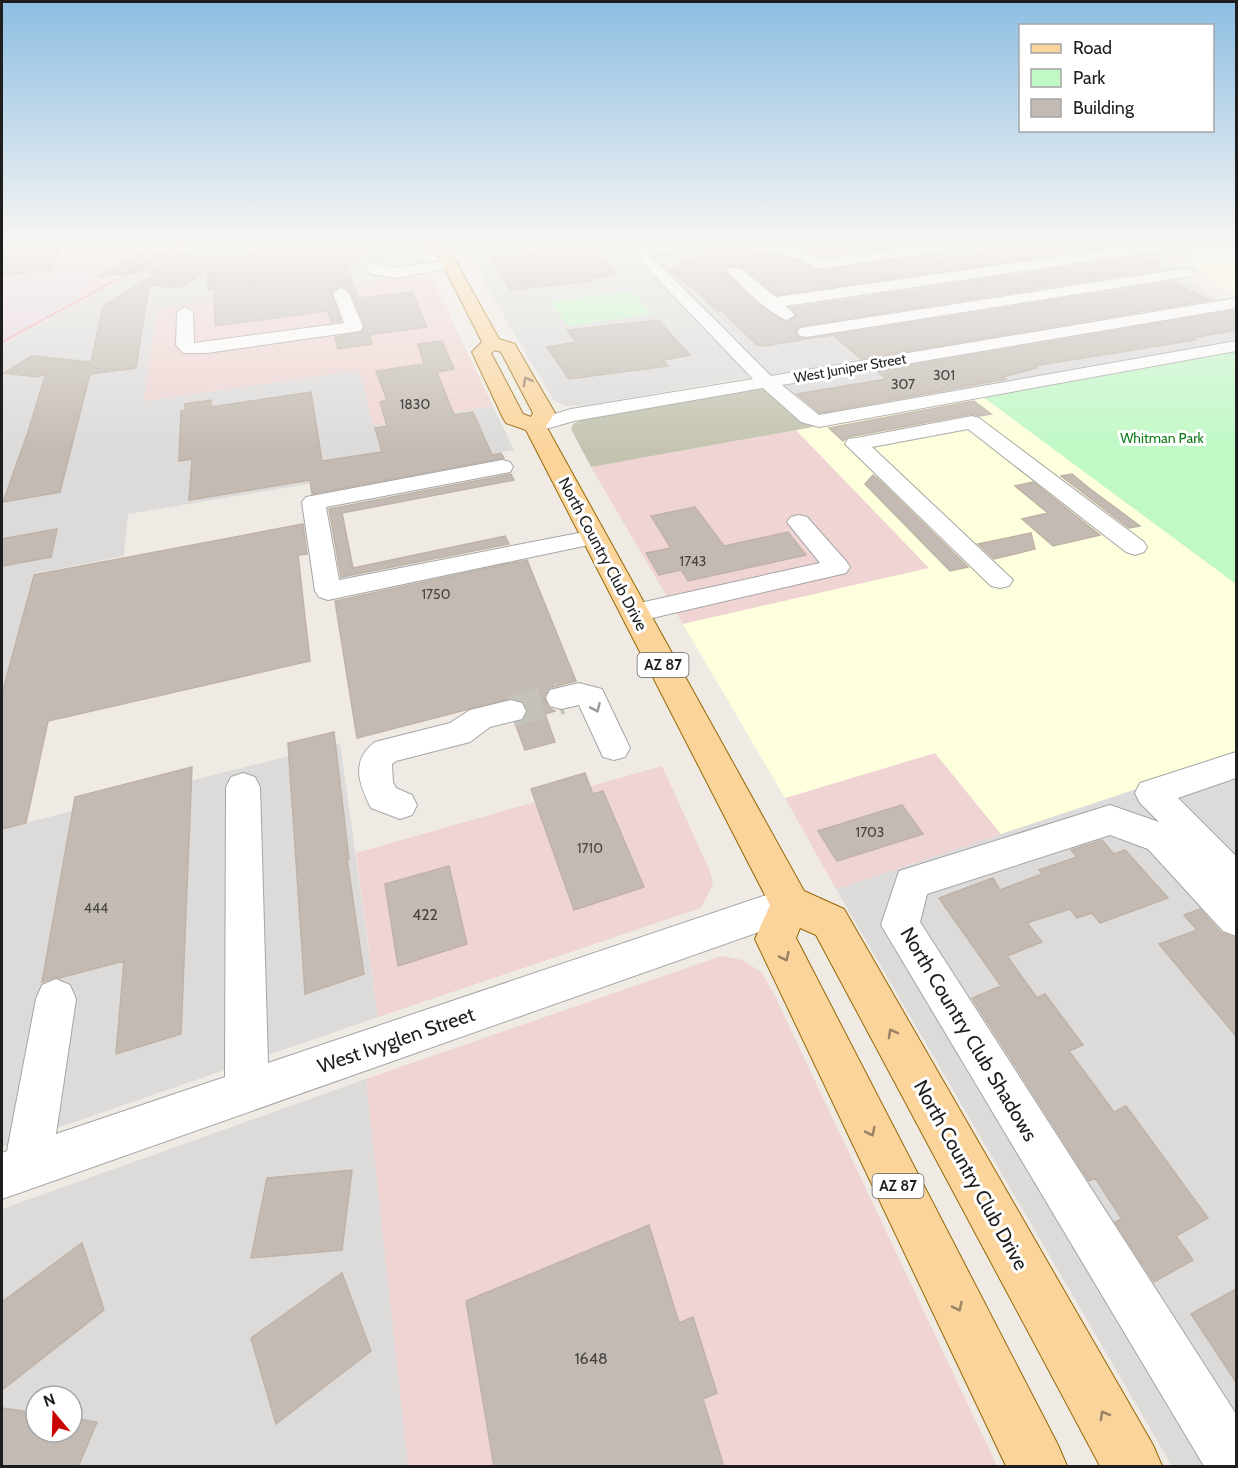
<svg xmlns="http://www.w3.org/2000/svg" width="1238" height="1468" font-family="Cabin,sans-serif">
<rect width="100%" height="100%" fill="#efebe4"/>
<path fill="#dcdbda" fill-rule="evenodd" d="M212 245H416L430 274 157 308 145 401 360 370 373 425 493 406 514 450 128 514 124 556 33 574 2 694V345L179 249Z
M467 245H1167L1164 256 1181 276 1199 289 1236 308V349L813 427 771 387 756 376 587 405 566 406 554 401 490 293Z
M340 743 378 1017 2 1147V829Z
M1236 755V1466H1172L836 889Z
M366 1079 408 1466H2V1209ZM36 1396H72V1432H36Z"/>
<path fill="#efd4d3" d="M2 245H212L179 249 90 297 84 294 92 269 2 280Z
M430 274 493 406 373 425 360 370 144 401 157 308Z
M796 430 930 568 683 624 591 467Z
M935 753 1001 834 836 889 785 798Z
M662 766 710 871 713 884 701 908 378 1017 356 853Z
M721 956 742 960 761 972 773 992 997 1466H408L366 1079Z"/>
<path fill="#e8d5e4" d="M93 269 84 294 90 297 2 345V280Z"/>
<path fill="#feffdc" d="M1190 245H1236V296L1203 275 1191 261Z
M982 396 1236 584V756L1001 834 935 753 785 798 683 624 929 568 796 430Z"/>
<path fill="#c3c3af" d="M771 387 813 427 591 467 571 429 573 424 584 419Z"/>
<path fill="#c0f9c6" d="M632 291 653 314 568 326 550 302Z
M1236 349V584L982 396Z"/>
<path fill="#c3bbb3" stroke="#c0b2a6" stroke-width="1.5" d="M37 245H61L51 270 2 275V249Z
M303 245H381L346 266 359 298 412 292 427 327 369 335 372 344 338 349 335 337 360 333 365 326 351 292 342 286 331 292 341 321 331 322 328 311 215 326 214 289 208 290V269L180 288 149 285 136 368 90 374 60 492 3 502 28 432 46 373 38 377 4 373 32 356 91 362 103 306 161 271 98 276 148 250 224 257Z
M710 245H742L751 251 796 260 817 271 924 256 939 259 1003 249 996 245 1119 246 777 295 741 266H730L725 269 730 278 754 301 786 322 797 315 791 308 1142 256 1160 264H1156L1160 266 1144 269 1150 271 800 326 795 333 800 338 806 339 765 346 757 345 722 311H717L691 286H689L669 270 689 259 695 261 710 251Z
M788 245H906L907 246 820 258 802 248Z
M591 246 617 275 591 278 593 281 511 290 490 257Z
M1171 282 1210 300 861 359 833 335 806 339Z
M1232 311 1236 313V330L1192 338 1196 340 1033 366 1037 368 1003 377 1006 379 820 413 797 394 886 379 877 371Z
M658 320 690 355 663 360 668 366 569 379 547 347 576 342 567 330Z
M442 341 454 369 437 372 454 415 473 412 492 455 501 453 504 458 312 494 310 480 189 500 192 459 179 461 181 411H185V404L211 400V407L311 392 322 461 382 452 375 428 387 426 380 402 387 400 376 371 424 364 418 344Z
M974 401 991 414 979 416 972 414 848 437 843 441 829 428Z
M511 474 514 480 342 513 353 568 505 536 509 544 341 577 329 509Z
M1072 474 1089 488 1140 526 1129 528 1061 476Z
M873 475 878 479 968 567 950 571 865 484Z
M1033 482 1100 535 1053 546 1022 519 1048 513 1015 486Z
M695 507 724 546 788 532 806 555 688 581 681 570 659 575 646 553 671 548 651 516Z
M303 524 307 554 298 555 310 661 48 721 26 823 2 829V694L34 575Z
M57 529 51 557 2 566V539Z
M1031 533 1035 549 994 559 978 544Z
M527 560 576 681 549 688 544 697 548 707 555 711 545 714 555 742 525 750 515 723 524 720 528 710 523 701 512 698 357 738 335 601Z
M334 732 349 859H347L364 974 305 994 288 743Z
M192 767 181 1034 116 1054 124 961 59 978 55 977 42 982 75 797Z
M585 773 593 794 603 791 644 887 574 910 531 789Z
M902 805 923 834 837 861 818 831Z
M1102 840 1114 854 1125 850 1168 898 1100 923 1092 913 1077 918 1070 909 1027 923 1042 942 1007 956 1037 998 1045 994 1083 1045 1069 1051 1114 1112 1126 1106 1208 1218 1176 1236 1193 1260 1154 1282 1115 1222 1122 1219 1095 1178 1089 1181 972 998 1001 986 939 898 993 878 1000 890 1042 874 1039 870 1077 857 1071 850Z
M449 866 467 944 398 966 385 884Z
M1200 909 1221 933 1236 938V1036L1159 944 1197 930 1184 915Z
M352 1170 342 1250 251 1258 267 1178Z
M649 1225 679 1323 693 1317 717 1393 703 1399 724 1467H494L466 1301Z
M82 1243 104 1310 2 1390V1302Z
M342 1273 371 1351 276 1424 251 1338Z
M1236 1289V1382L1191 1314Z
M2 1408 36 1413V1432H72V1418L97 1422 78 1467H2Z"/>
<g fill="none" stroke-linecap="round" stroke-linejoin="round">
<path stroke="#c5c2bc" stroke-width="32" stroke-dasharray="32 16" stroke-linecap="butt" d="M511 711 561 698"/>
<defs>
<path id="minor" d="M659 245H702L695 249 650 255 771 376 1236 298V308L782 385 819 415 1236 341V351L819 427 801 422 763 388 574 421 535 432 528 430 525 426 528 422 571 409 753 379 632 252 634 249Z
M744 245H776L801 250 820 260 930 245H969L962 249 817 269 797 258 751 249Z
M1141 245H1181L1183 248 1176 252 1144 253 786 306 795 315 787 320C773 317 737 283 727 271L730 268H740L776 297Z
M450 260 455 261 457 264 455 267 396 278 371 274 365 268 373 263 396 268Z
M1187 268 1192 270 1195 273 1192 276 806 337 800 336 797 332 800 328 806 327Z
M341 288 349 293 363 327 360 331 207 353H183L176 345 177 312 185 307 193 312 194 343 344 323 333 293Z
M972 416 979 418 1144 542 1147 547 1144 552 1135 555 1126 552 968 429 872 447 1013 580 1009 586 1000 588 991 586 845 444 848 439 856 438Z
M502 460 510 462 513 467 510 472 326 507 339 580 594 530 603 532 606 537 603 542 328 600 319 597 315 591 302 502 306 497Z
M799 515 807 517 846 561 850 567 846 573 635 622 625 619 621 613 625 607 635 604 820 563 787 522 791 517Z
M579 683 602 689 630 748 625 757 614 760 603 757 579 705 561 709 550 706 546 698 550 690Z
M511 700 522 703 526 711 522 719 490 727 470 742 396 761 392 764 393 782 396 788 412 795 417 805 412 815 400 819 371 808C359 784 350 761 375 742L450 723 470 710Z
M1236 752V778L1178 798 1236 856V936L1223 931 1148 849 1110 835 927 894 920 922 1236 1414V1466H1204L881 925 899 871 1110 805 1159 822 1140 803 1135 793 1140 783Z
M243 773 255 777 260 787 268 1063 790 887 803 892 809 904 803 916 790 921 2 1199V1153L7 1151 36 999 42 985 56 979 70 985 76 999 56 1134 225 1077 226 787 231 777Z"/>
<path id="major" d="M418 245H438L450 251 499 339 515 344 517 348 555 413 546 426 804 891 844 909 1153 1445 1162 1466H1100L816 935 800 928 796 938 1058 1445 1067 1466H1006L755 939 770 905 526 430 506 423 503 418 472 352 482 342 439 257ZM495 350 501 352 533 413 531 417 523 414 491 353Z"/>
</defs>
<use href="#minor" stroke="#a5a5a5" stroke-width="2"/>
<use href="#major" stroke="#956802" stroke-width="2"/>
<path stroke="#f87d6b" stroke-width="2" stroke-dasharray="1.5 1.5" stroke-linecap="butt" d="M2 342 181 245"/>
<use href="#minor" fill="#fff" fill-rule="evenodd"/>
<use href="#major" fill="#fbd49c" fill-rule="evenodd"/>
</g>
<defs><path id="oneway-chevron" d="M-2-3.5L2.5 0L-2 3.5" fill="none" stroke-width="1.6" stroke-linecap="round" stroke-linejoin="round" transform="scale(1.5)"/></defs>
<g stroke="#988263">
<use href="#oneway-chevron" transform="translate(527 381) rotate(-119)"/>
<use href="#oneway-chevron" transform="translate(785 957) rotate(64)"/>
<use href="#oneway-chevron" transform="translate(892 1033) rotate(-119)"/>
<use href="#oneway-chevron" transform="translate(871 1132) rotate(64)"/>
<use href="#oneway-chevron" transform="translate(958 1307) rotate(64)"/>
<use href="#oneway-chevron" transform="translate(1104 1415) rotate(-119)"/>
</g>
<use stroke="#9a9a9a" href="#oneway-chevron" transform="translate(596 708) rotate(66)"/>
<linearGradient id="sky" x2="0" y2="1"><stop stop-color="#8dbee3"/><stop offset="0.54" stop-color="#f8f6f3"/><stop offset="1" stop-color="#f8f6f3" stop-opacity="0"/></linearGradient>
<rect width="1238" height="451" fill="url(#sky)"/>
<g text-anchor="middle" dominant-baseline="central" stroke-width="6" stroke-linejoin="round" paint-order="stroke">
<g font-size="14" fill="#1e1e1e" stroke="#fff">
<text transform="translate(850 368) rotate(-10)">West Juniper Street</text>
</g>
<g font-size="14" fill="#474543">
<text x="944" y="375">301</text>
<text x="903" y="384">307</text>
<text x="415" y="404">1830</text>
<text x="693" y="561">1743</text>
<text x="436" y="594">1750</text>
<text x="870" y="832">1703</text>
<text x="590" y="848">1710</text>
<text x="96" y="908">444</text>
</g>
<g font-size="14" fill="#0d7b18" stroke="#fff">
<text x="1162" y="438">Whitman Park</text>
</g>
<g fill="#fff" stroke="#626262" stroke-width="1.5">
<rect x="637.5" y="653" width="51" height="24" rx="4.5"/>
<rect x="872.5" y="1174" width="51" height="24" rx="4.5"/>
</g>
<g font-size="15" font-weight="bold" fill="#1e1e1e">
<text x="663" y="665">AZ 87</text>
<text x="898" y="1186">AZ 87</text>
</g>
<g font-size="16" fill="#1e1e1e" stroke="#fff">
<text transform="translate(603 554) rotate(62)">North Country Club Drive</text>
</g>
<g font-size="16" fill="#474543">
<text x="425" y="914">422</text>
<text x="591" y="1358">1648</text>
</g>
<g font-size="20" fill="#1e1e1e" stroke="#fff">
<text transform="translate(969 1034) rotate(59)">North Country Club Shadows</text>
<text transform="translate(396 1040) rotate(-19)">West Ivyglen Street</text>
<text transform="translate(971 1175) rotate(61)">North Country Club Drive</text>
</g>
</g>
<rect width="1238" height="1468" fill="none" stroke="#1e1e1e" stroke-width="6"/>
<rect x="1019" y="24" width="195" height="108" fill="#ffffff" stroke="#a5a5a5" stroke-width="1.5"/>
<rect x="1031" y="44" width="30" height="9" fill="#fbd49c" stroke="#a5a5a5" stroke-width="1.5"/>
<text x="1073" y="54" font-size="18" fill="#1e1e1e">Road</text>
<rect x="1031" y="69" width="30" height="18" fill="#c0f9c6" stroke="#a5a5a5" stroke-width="1.5"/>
<text x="1073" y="84" font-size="18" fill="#1e1e1e">Park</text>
<rect x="1031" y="99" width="30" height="18" fill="#c3bbb3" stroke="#a5a5a5" stroke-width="1.5"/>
<text x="1073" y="114" font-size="18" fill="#1e1e1e">Building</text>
<g transform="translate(54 1414) rotate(341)"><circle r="28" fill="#ffffff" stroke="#a5a5a5" stroke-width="1.5"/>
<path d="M0-4.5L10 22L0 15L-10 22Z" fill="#c90602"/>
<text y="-9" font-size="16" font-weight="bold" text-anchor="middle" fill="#1e1e1e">N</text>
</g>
</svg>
